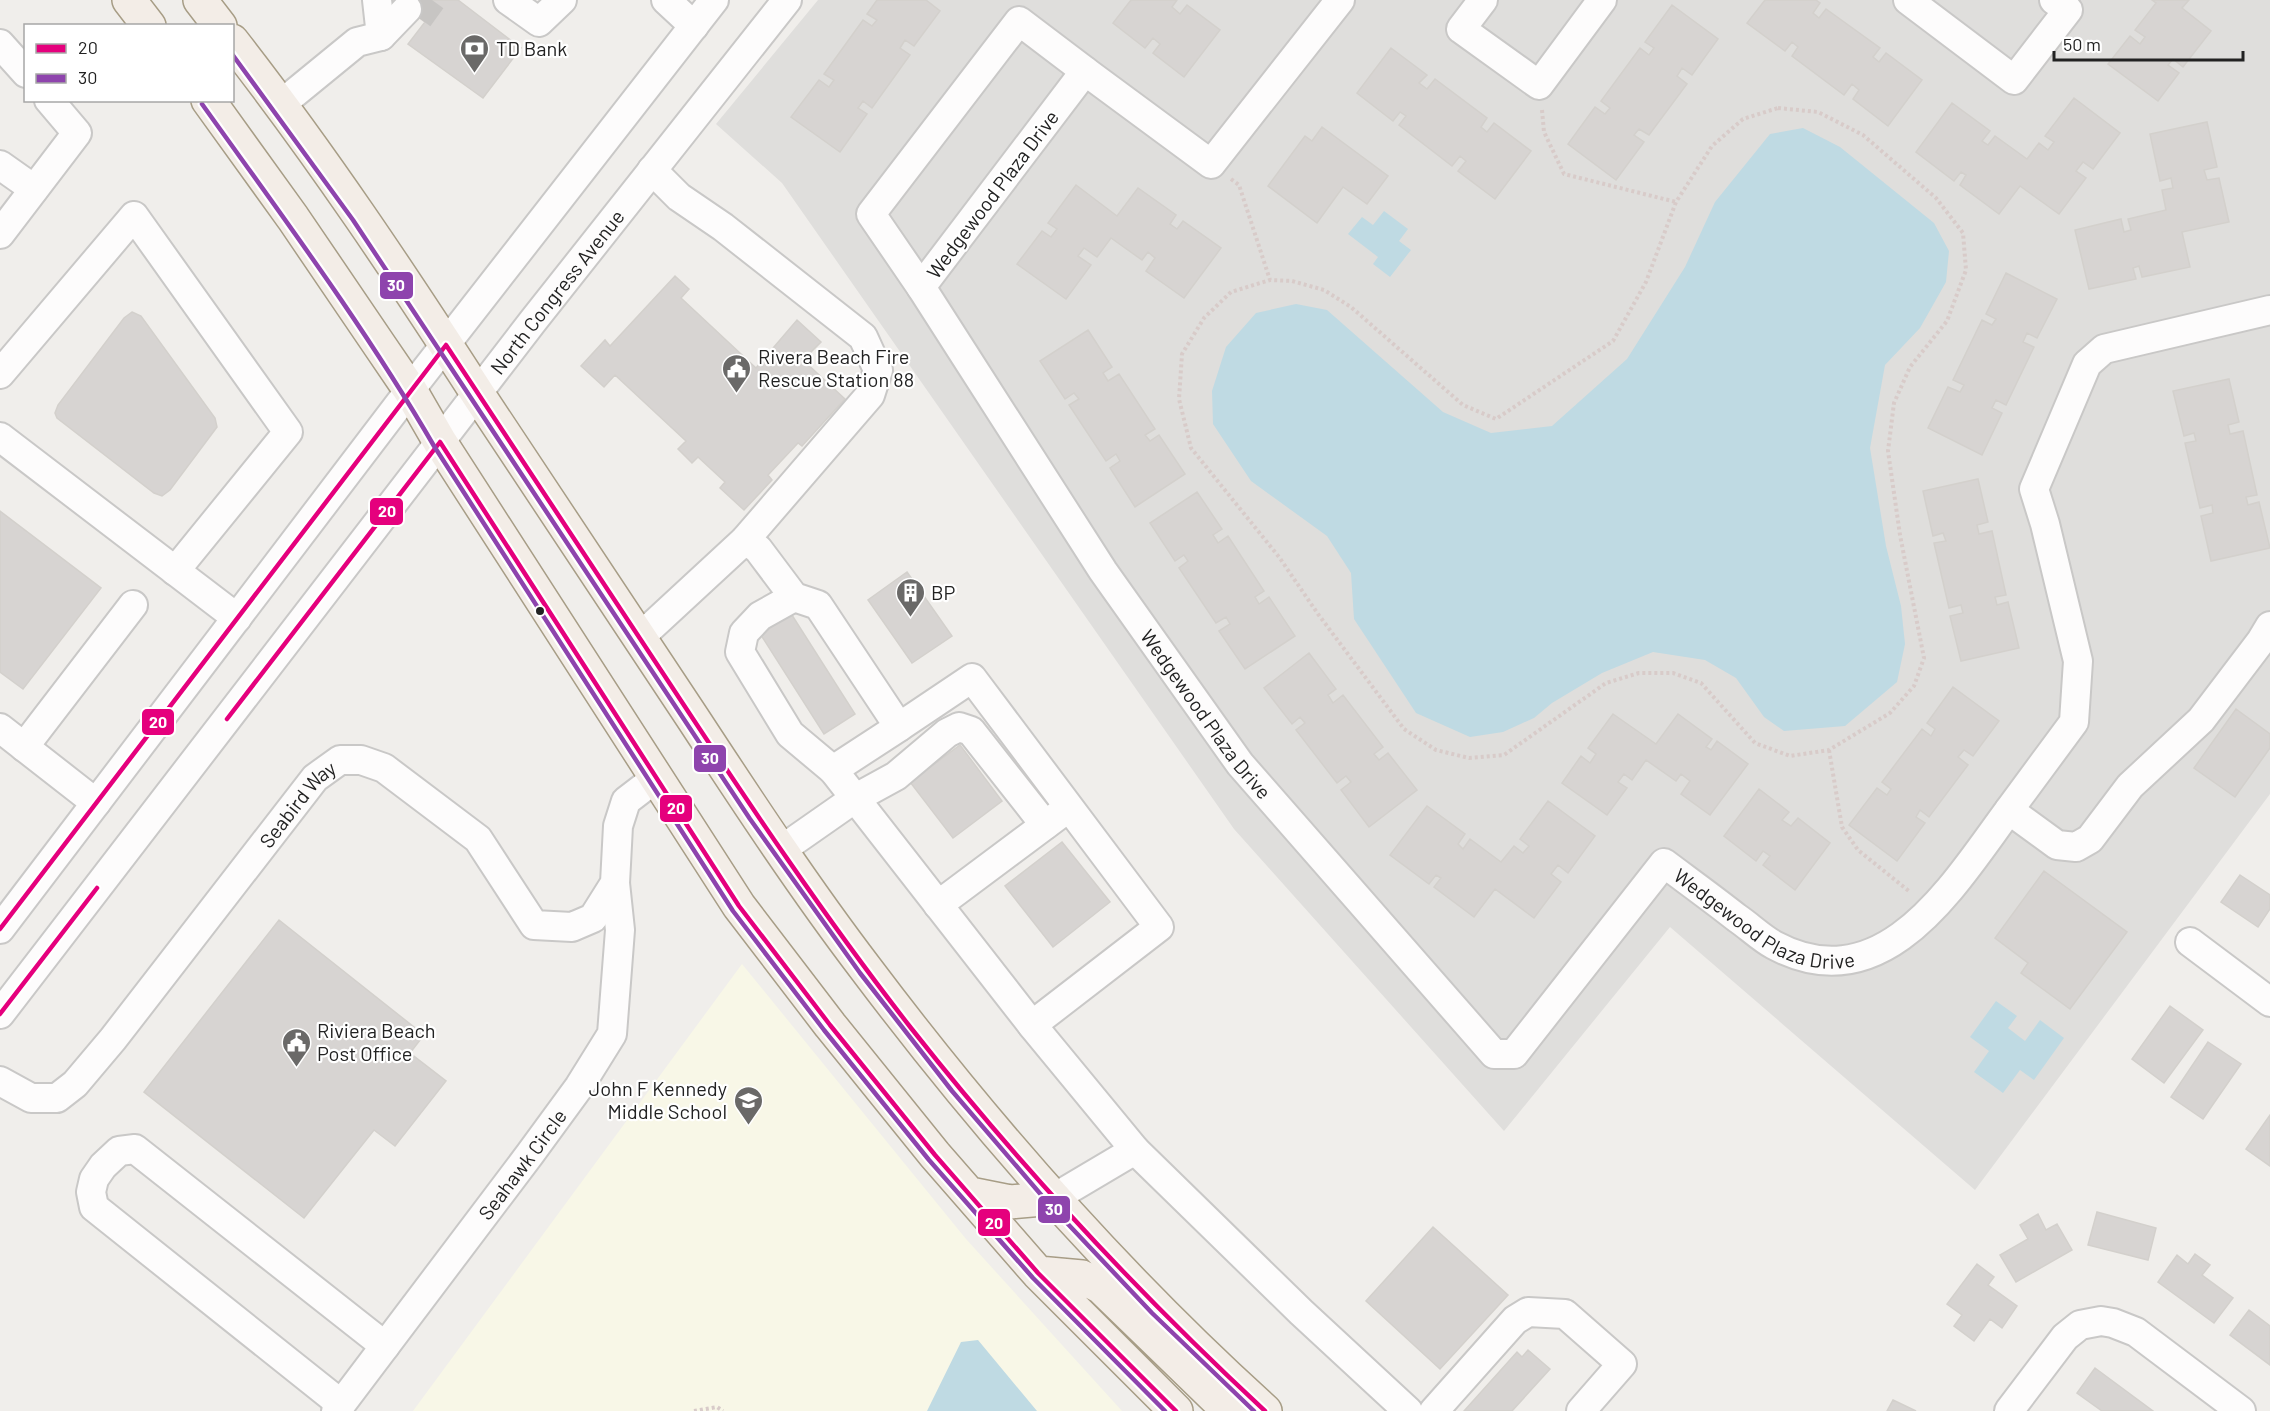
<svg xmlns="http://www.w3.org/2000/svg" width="2270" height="1411" font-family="Barlow,sans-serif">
<rect width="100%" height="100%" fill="#f0eeeb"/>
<path fill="#dfdedc" d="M818 0H2270V794L1975 1190 1670 927 1504 1131 1234 829 782 183 716 124Z"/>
<path fill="#f8f7e7" d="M742 964 966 1239 1122 1411H413Z"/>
<path fill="#bfdae3" d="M1803 128 1840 147 1934 223 1949 251 1946 282 1920 328 1885 365 1870 448 1886 546 1901 606 1905 644 1897 682 1845 726 1784 731 1764 717 1736 678 1705 660 1653 652 1602 673 1552 703 1534 718 1503 732 1470 737 1416 713 1354 619 1351 573 1327 536 1251 481 1213 424 1212 391 1226 347 1256 313 1296 304 1327 310 1443 412 1491 433 1552 426 1627 359 1685 267 1715 202 1770 134Z
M1384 211 1408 229 1399 241 1411 250 1390 277 1373 264 1378 257 1348 234 1362 217 1373 225Z
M1996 1001 2017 1016 2008 1028 2025 1041 2040 1020 2064 1038 2034 1080 2020 1070 2003 1093 1974 1072 1989 1051 1970 1037Z
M978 1340 1037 1411H927L961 1342Z"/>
<path fill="#d7d4d2" stroke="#d3d0cc" stroke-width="1.5" d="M395 0H458L521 48 483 98 408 44 425 22Z
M877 0H926L940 11 914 46 905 40 900 48 910 55 872 108 863 101 858 108 867 114 840 152 791 117 819 80 829 87 834 80 824 74 863 20 872 26 877 20 867 14Z
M1131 0H1177L1172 7 1180 14 1187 5 1220 30 1184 77 1153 53 1160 44 1153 38 1145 48 1113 23Z
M1765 0H1816L1820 3 1813 13 1819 18 1826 9 1880 48 1873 57 1879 62 1886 53 1922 80 1888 126 1853 99 1859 90 1852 84 1844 95 1792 56 1798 47 1792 42 1785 51 1747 23Z
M2152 0H2189L2182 8 2211 31 2183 67 2173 59 2168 65 2179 73 2158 101 2108 64 2130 36 2140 44 2145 37 2135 30 2156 3Z
M1672 5 1718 39 1692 75 1682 68 1677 76 1687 84 1649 135 1639 129 1634 135 1644 142 1616 180 1568 144 1595 107 1605 114 1610 108 1601 101 1640 48 1649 55 1654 48 1645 42Z
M1391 48 1427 75 1419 83 1427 89 1435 79 1487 118 1481 127 1487 132 1494 123 1531 151 1495 199 1458 171 1466 161 1460 156 1452 166 1399 125 1406 116 1400 112 1393 121 1357 93Z
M2074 98 2120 133 2093 169 2083 162 2076 171 2086 178 2059 214 2020 186 1999 214 1960 185 1966 175 1961 172 1954 181 1916 152 1952 103 1990 131 1982 141 1988 145 1995 136 2027 159 2039 143 2048 150 2054 142 2045 136Z
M2207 122 2217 167 2204 170 2207 180 2219 178 2229 222 2182 232 2190 267 2142 277 2139 266 2133 268 2136 279 2089 289 2075 230 2121 219 2124 232 2131 230 2128 219 2166 210 2162 190 2173 188 2171 178 2160 181 2150 134Z
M1322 127 1388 176 1367 204 1343 187 1317 223 1268 186 1305 136 1312 141Z
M1076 185 1117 216 1138 188 1176 215 1170 224 1177 229 1183 221 1221 248 1184 298 1146 271 1155 258 1148 252 1142 260 1111 238 1097 257 1084 248 1078 256 1091 265 1066 299 1017 264 1042 231 1051 237 1057 229 1048 223Z
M2006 273 2057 299 2037 338 2027 333 2023 342 2034 347 2006 405 1996 400 1992 408 2002 413 1982 455 1928 428 1948 387 1960 392 1964 385 1953 380 1982 320 1992 325 1996 319 1986 314Z
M675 276 689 289 681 298 756 368 797 320 821 342 803 360 845 399 802 446 798 443 768 475 772 480 744 510 720 488 725 482 698 457 692 463 678 449 686 441 615 375 604 387 581 366 605 340 610 346Z
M132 312 141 316 215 418 217 427 170 490 162 496 154 493 57 418 55 413 58 405 124 318Z
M1088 330 1112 367 1103 373 1108 381 1119 374 1155 429 1145 435 1150 441 1159 435 1185 474 1135 507 1110 468 1120 461 1116 454 1106 461 1069 405 1079 399 1074 393 1065 399 1040 361Z
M2229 379 2239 422 2228 425 2230 434 2243 431 2257 495 2246 497 2248 505 2259 502 2270 548 2211 561 2201 516 2213 513 2212 505 2200 508 2185 443 2196 441 2194 433 2184 436 2173 391Z
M1978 479 1988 522 1977 525 1979 534 1992 531 2006 595 1995 597 1997 605 2008 602 2019 648 1961 661 1950 616 1963 613 1961 605 1949 608 1934 543 1946 541 1943 533 1933 536 1923 491Z
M1197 492 1222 529 1213 535 1218 543 1228 536 1264 591 1255 597 1259 604 1269 597 1295 636 1245 669 1219 631 1230 624 1226 617 1216 623 1179 568 1188 561 1184 555 1175 561 1150 523Z
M0 511 101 588 23 689 0 672Z
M907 572 952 636 912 663 868 600Z
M790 612 855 714 824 734 759 632Z
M1309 653 1336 689 1328 695 1333 703 1343 695 1383 747 1374 754 1379 760 1388 753 1417 790 1369 827 1341 790 1351 782 1346 776 1337 783 1296 730 1305 723 1300 717 1292 724 1264 688Z
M1953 687 1999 721 1973 756 1964 750 1958 757 1968 765 1929 817 1920 810 1916 817 1925 823 1897 861 1849 825 1877 788 1887 795 1891 789 1882 782 1922 729 1931 736 1935 729 1927 723Z
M2236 709 2270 734V748L2235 797 2194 768Z
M1613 714 1656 744 1678 714 1712 739 1706 747 1711 750 1717 741 1748 764 1710 815 1681 794 1690 781 1681 774 1676 781 1646 760 1632 780 1624 774 1618 782 1627 788 1607 815 1562 783 1581 756 1590 763 1596 754 1588 748Z
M960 745 1002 801 953 838 910 782Z
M1759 789 1789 812 1782 820 1791 826 1798 818 1830 843 1795 890 1763 865 1770 856 1763 851 1756 861 1724 836Z
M1548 801 1595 836 1568 873 1558 865 1551 874 1561 882 1534 918 1495 889 1474 917 1434 887 1441 878 1436 875 1429 884 1390 855 1427 806 1465 834 1458 844 1463 849 1470 839 1501 862 1514 846 1523 853 1529 846 1520 839Z
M1062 842 1110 902 1053 947 1005 886Z
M2044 871 2127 932 2070 1009 2021 973 2028 963 1995 938Z
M2240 875 2270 895V909L2258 927 2221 902Z
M279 920 424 1035 410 1053 446 1081 395 1146 374 1130 304 1218 144 1092Z
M2170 1006 2203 1030 2164 1083 2132 1059Z
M2208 1042 2241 1064 2203 1119 2171 1097Z
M2270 1115V1166L2246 1149Z
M2097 1212 2156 1228 2148 1260 2088 1245Z
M2038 1214 2046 1230 2057 1224 2072 1250 2016 1282 2000 1255 2028 1239 2020 1225Z
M1433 1227 1508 1295 1440 1369 1366 1301Z
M2195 1254 2210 1265 2202 1275 2233 1298 2214 1323 2158 1282 2177 1255 2188 1264Z
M1977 1264 1994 1277 1988 1285 2017 1306 2002 1328 1990 1319 1974 1341 1954 1326 1962 1315 1947 1304Z
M2249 1310 2270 1326V1365L2230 1335Z
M1528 1350 1550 1369 1512 1411H1464L1517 1352 1522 1357Z
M2095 1368 2153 1411H2102L2077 1393Z
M1893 1400 1916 1411H1887Z"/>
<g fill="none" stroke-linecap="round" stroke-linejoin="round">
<path stroke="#c7c5c3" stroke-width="28" stroke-dasharray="28 14" stroke-linecap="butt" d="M419 18 432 0"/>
<defs>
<g id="minor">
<path d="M377 0 381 36"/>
<path d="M508 0 539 22 562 0"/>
<path d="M666 0 694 26"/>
<path id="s1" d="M1340 0 1211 164 1085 71 921 287 1103 571 1240 764 1494 1054H1514L1664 863C1688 881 1713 899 1737 918 1749 926 1761 938 1774 945 1884 1004 1954 884 2009 810L2057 845 2076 847 2090 839 2130 786 2201 720 2261 641 2270 626"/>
<path d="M1483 0 1461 29 1539 85 1602 0"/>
<path d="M1908 0 2014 80 2068 10 2054 0"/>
<path d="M0 44 26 73"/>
<path d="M280 105 357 42 381 36 407 9"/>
<path d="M0 165 34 189"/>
<path d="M0 234 77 133 49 100"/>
<path d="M921 287 871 214 1019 21 1085 71"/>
<path d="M0 374 134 216 288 432 175 571"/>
<path d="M0 437 237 618"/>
<path d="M745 540 758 549 794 597 818 605 899 727 833 770"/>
<path d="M794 597 760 616 744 633 740 652 790 734 833 770 1032 1025 1135 1150 1054 1198"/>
<path d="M639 638 745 540 870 395 878 370 863 337 723 227 679 197 652 170"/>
<path d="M899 727 972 678 1159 927 1032 1025"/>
<path d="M0 728 96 803"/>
<path d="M24 747 133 605"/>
<path d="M2009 810 2074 722 2078 661 2045 524 2034 489 2087 364 2104 349 2270 310"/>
<path d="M781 850 854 799 896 776 947 733 959 727 971 731 1045 825"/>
<path d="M938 905 1060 814"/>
<path d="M0 929 410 390 714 0"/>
<path d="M2190 942 2270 1002"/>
<path id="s2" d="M0 1014 533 321 787 0"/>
<path id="s3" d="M0 1081 31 1098H57L75 1084 113 1039 315 778 340 760H361L384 768 478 839 534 925 572 927 593 918 615 883 618 826 626 801 656 778"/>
<path d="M1135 1150 1301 1312 1408 1411"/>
<path d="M341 1404 94 1207 91 1192 94 1179 103 1166 119 1151 135 1149 385 1346"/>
<path id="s4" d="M336 1411 530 1154 579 1087 612 1034 620 930 615 883"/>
<path d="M1434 1411 1515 1320 1528 1312 1565 1314 1622 1364 1581 1411"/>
<path d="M2009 1411 2065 1337 2080 1325 2101 1321 2113 1323 2136 1332 2241 1411"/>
</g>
<path id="major" d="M129 0 149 26
M200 0 220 26
M232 41C321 155 401 275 479 396 550 504 622 612 694 720 749 804 805 889 866 969 985 1127 1118 1278 1265 1411
M208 100 293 218 380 346 410 390 440 442 739 906 830 1025 935 1155 1038 1273 1176 1411
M970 1194 1010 1202 1054 1198
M1038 1273 1082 1277 1101 1287 1229 1411"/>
</defs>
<use href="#minor" stroke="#c9c8c7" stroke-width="32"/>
<use href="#major" stroke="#a79d86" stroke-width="36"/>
<path stroke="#d8cbc9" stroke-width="4" stroke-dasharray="3 3" stroke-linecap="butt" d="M1778 108 1818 112 1863 135 1936 198 1963 233 1966 270 1947 321 1910 367 1894 403 1888 451 1900 535 1924 658 1914 686 1890 713 1829 750 1790 756 1755 743 1701 683 1673 673H1639L1606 683 1504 755 1469 758 1436 750 1404 729 1318 614 1279 557 1191 448 1179 399 1182 354 1204 318 1231 292 1270 280 1292 281 1324 290 1351 307 1463 405 1496 419 1613 341 1646 282 1676 202 1712 146 1743 119Z
M1542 110 1544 132 1564 174 1676 202
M1231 179 1239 185 1270 280
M1829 750 1842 827 1858 850 1910 892
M694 1411 717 1407 723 1411"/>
<use href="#minor" stroke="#fdfcfc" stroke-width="28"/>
<use href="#major" stroke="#f3ede7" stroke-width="33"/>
<defs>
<path id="bus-1" d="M227 719 440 442 739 906 830 1025 935 1155 1038 1273 1176 1411
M0 929 446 345C520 458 596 571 670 684 747 801 825 918 911 1028 1019 1165 1137 1292 1265 1411
M0 1014 97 888"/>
<path id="bus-2" d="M232 54 353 220 750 819 860 973 952 1091 1049 1204 1152 1313 1254 1411
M202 104C282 216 365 327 434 446L733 911 824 1030 929 1160 1033 1278 1165 1411"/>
</defs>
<use href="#bus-1" stroke="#fff" stroke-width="9"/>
<use href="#bus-2" stroke="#fff" stroke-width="9"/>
<use href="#bus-1" stroke="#e5007d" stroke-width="4.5"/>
<use href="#bus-2" stroke="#8e44ad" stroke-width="4.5"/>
</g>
<defs>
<symbol id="bank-pin" viewBox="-11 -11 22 30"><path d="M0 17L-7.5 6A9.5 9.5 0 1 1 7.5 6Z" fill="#6a6968" stroke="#fff"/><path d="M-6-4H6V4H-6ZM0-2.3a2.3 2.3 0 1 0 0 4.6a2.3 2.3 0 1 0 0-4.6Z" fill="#fff"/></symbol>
<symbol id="civic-pin" viewBox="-11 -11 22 30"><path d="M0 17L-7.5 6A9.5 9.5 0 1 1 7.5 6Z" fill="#6a6968" stroke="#fff"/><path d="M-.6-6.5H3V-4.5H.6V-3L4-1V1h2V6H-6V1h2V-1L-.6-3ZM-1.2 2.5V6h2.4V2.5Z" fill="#fff"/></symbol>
<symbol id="building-pin" viewBox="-11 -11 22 30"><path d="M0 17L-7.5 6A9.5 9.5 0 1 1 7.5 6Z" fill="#6a6968" stroke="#fff"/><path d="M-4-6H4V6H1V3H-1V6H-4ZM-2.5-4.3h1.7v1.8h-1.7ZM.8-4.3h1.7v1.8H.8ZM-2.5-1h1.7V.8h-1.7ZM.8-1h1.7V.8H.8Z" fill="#fff"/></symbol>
<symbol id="school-pin" viewBox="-11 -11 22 30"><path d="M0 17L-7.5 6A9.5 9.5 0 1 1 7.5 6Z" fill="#6a6968" stroke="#fff"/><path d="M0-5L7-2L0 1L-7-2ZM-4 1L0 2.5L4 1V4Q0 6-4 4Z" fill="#fff"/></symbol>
</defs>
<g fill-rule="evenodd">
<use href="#bank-pin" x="458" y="32" width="33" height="45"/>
<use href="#civic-pin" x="720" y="352" width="33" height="45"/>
<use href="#building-pin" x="894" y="576" width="33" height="45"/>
<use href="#civic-pin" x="280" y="1026" width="33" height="45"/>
<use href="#school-pin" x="732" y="1084" width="33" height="45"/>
</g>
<circle fill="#222" stroke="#fff" stroke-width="2" cx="540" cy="611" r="5"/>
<g text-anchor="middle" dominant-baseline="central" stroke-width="4.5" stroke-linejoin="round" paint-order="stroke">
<g font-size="20" fill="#222" stroke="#fff" text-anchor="start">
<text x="496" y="48">TD Bank</text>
<text x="758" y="356">Rivera Beach Fire<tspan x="758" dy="23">Rescue Station 88</tspan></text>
<text x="931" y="592">BP</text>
<text x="317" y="1030">Riviera Beach<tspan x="317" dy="23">Post Office</tspan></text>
<text x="727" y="1088" text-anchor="end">John F Kennedy<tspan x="727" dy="23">Middle School</tspan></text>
</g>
<g font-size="20" fill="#222" stroke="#fff">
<text transform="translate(992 194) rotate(-53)">Wedgewood Plaza Drive</text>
<text stroke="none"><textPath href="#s2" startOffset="912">North Congress Avenue</textPath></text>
<text stroke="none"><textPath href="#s1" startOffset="1150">Wedgewood Plaza Drive</textPath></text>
<text stroke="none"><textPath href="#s3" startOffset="442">Seabird Way</textPath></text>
<text stroke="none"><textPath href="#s1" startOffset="1977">Wedgewood Plaza Drive</textPath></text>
<text stroke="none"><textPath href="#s4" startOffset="309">Seahawk Circle</textPath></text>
</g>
</g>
<g stroke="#fff" stroke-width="2">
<rect x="379" y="271" width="35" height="29" rx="6" fill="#8e44ad"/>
<rect x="369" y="497" width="35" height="29" rx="6" fill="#e5007d"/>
<rect x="141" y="708" width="34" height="28" rx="6" fill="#e5007d"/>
<rect x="693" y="744" width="34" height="29" rx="6" fill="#8e44ad"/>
<rect x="659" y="794" width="34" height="29" rx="6" fill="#e5007d"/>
<rect x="1037" y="1195" width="34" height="29" rx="6" fill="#8e44ad"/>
<rect x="977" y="1208" width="34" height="29" rx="6" fill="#e5007d"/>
</g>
<g font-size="16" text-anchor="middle" font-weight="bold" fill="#fff">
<text x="396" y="291">30</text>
<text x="387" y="517">20</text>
<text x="158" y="728">20</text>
<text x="710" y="764">30</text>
<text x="676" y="814">20</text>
<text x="1054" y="1215">30</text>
<text x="994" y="1229">20</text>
</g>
<rect x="24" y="24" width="210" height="78" fill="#ffffff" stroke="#a7a7a7" stroke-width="1.5"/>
<rect x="36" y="44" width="30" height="9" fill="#e5007d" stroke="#a7a7a7" stroke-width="1.5"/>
<text x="78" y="54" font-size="18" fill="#222222">20</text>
<rect x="36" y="74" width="30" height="9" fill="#8e44ad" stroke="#a7a7a7" stroke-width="1.5"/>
<text x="78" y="84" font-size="18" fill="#222222">30</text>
<path d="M2054 51v9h189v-9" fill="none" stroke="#222222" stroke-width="3"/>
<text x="2063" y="51" font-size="18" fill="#222222" stroke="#ffffff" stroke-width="4.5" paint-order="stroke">50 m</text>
</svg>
